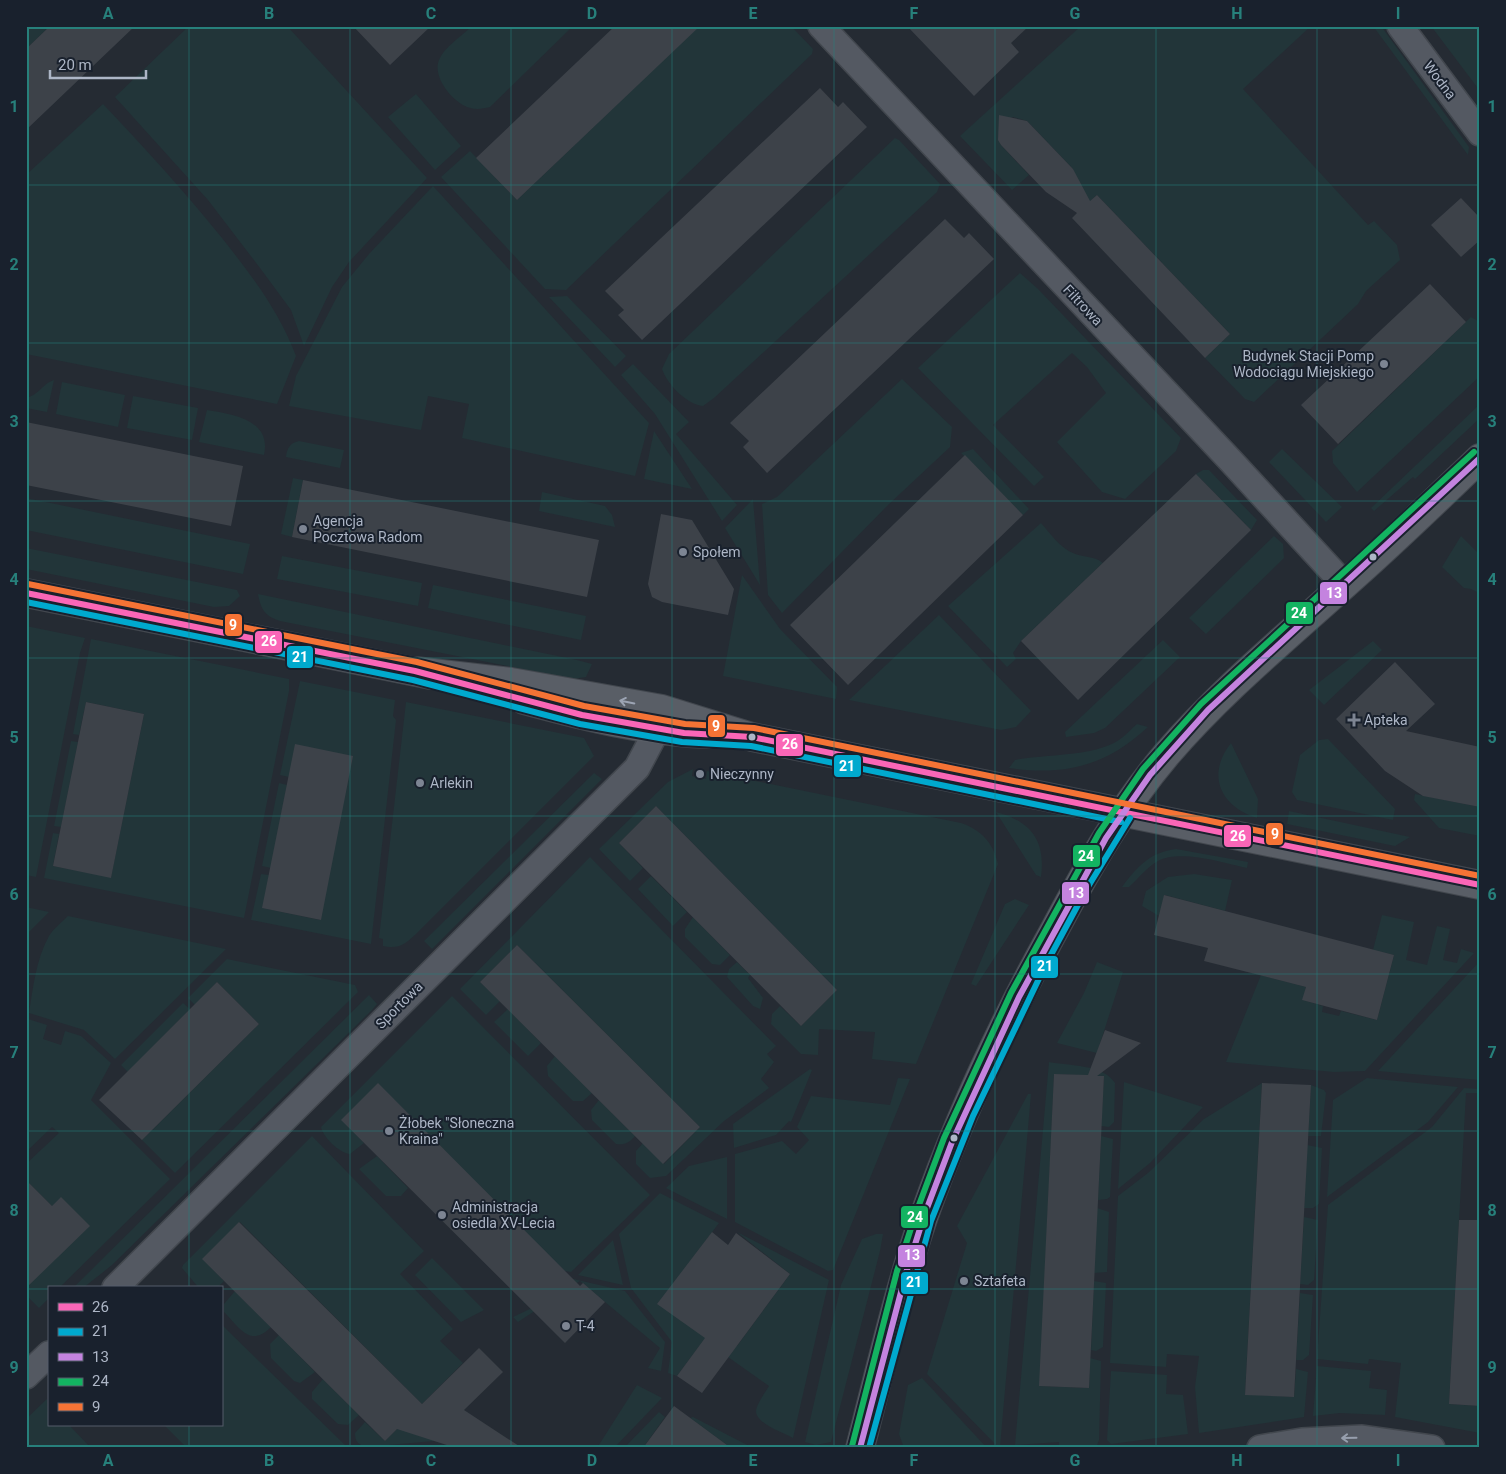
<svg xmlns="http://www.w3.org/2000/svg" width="1506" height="1474" font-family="Roboto,sans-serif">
<rect width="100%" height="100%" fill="#252b33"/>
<path fill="#223539" d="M26 26H50L26 49Z
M189 26H287L427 178 349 262 332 287 304 346 291 310 260 268 208 200 115 97Z
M472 26H573L490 107C482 109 475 110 467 107 452 101 432 77 439 60 444 47 462 36 472 26Z
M699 26H791L813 49 812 54 566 290 545 289 441 177 470 151 517 200Z
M1081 26H1311L1243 89 1368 225 1374 221 1397 245 1400 260 1366 291 1358 304 1254 402 1245 399 1205 358 1230 334 1097 195 1086 205 1076 181 1073 169 1027 121 1013 117 1007 120 998 135 1001 145 1029 175 1012 190 960 136Z
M1373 26H1381L1469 147 1468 155Z
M1431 26H1480V91Z
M416 94 461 146 435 170 388 117Z
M103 104C144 147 184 191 222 238 252 276 279 311 296 356L277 404 26 354V175Z
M895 138 899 140 940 184 937 192 714 398 703 406C686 404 667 384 662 369L669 354Z
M433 186 649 423 635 476 462 438 469 404 428 396 421 430 289 406 296 376 342 287 369 254Z
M1020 273 1038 289 1181 438 1176 451 1125 499 1102 492 1057 442 1106 393 1087 367 1072 353 993 425 1044 477 1034 486 918 368Z
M567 296 626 356 615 367 549 297Z
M1471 317 1480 322V376L1357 492 1333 463 1332 451Z
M633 364 689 422 676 434 737 505 722 521 655 414 621 375Z
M902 379 952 427 950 447 888 505 782 613 768 595 762 504 777 497Z
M54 380 47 412 26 408V398C39 395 42 384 54 380Z
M62 382 125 395 118 427 56 414Z
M133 396 198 408 192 440 127 428Z
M1480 404V418L1415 479 1413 477 1374 511 1371 508Z
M207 410C231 414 272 419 264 455L199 442Z
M654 431 692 489 644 479Z
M299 441 344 450 340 468 286 457C287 448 290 443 299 441Z
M973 449 1029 509 1023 515 961 453Z
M1282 449 1342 507 1326 522 1269 462Z
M1203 470H1209L1257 520 1251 530 1196 474Z
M293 478 303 480 292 537 281 534Z
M542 492 605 506 612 515 615 527 539 511Z
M26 498 250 544 243 574 26 530Z
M753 499 760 585 725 528Z
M1041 523C1050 533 1060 548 1073 553 1083 558 1093 555 1103 563L1021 641 1013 653 1016 659 1007 667 948 606Z
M1274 536 1283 544 1284 558 1206 634 1189 618Z
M1461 536 1480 555V590L1477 592 1471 589 1464 588 1442 567Z
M26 548 237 590 240 596 229 606 214 607 26 569Z
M282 556 422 583 418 606 277 579Z
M742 575 780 629 837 687 836 699 723 676Z
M433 585 586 616 581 640 428 608Z
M258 594 577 660 592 664 586 677 573 679 280 621C265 616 261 610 258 594Z
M939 615 1031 711 1016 727 1001 730 849 700Z
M26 626 85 638 80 653 36 877 26 875Z
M91 639 289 679V691L244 918 44 878 53 833 59 834 53 866 111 877 144 714 86 702 79 735 73 734Z
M1163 640 1180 657 1105 728 1094 733 1066 737 1065 732Z
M1373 641 1382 650 1324 705 1309 690Z
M300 681 395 700 393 716 396 720 371 944 251 920 261 874 269 875 263 908 320 920 289 777 280 775Z
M406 702 584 738 594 756 416 934C404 945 399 949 383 946V939L379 938Z
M1137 724 1148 727C1106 766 1065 776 1009 768L1015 760C1044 754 1093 757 1119 740 1125 736 1131 729 1137 724Z
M1328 739 1395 809 1393 820 1297 800 1292 792 1300 755 1319 740Z
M71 741 78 742 61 827 54 826Z
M1231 743 1258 799 1257 818C1220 806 1206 775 1231 743Z
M693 769 692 776 706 779 707 771 961 823C981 830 993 842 998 864L916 1064 872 1059 875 1032 819 1029 818 1055 801 1054 771 1024 772 1014 780 1006 801 1026 837 990 656 806 619 843 643 868 630 881 599 849 668 782Z
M594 773 602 779 432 949 424 941Z
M279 783 287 785 271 868 262 866Z
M1415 794 1480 807V836L1439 828 1414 800Z
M1289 811 1410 837 1395 846 1287 824Z
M996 812C1030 821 1046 840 1041 877L1036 875Z
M1176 849 1248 862 1247 868C1224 863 1180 849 1158 861 1147 867 1138 879 1129 887H1122C1137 867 1150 852 1176 849Z
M590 857 776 1046 767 1054 774 1062 761 1079 769 1088 724 1121 666 1176 650 1178 636 1164V1151L643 1143 664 1164 700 1127 517 945 480 982 500 1001 486 1015 460 989Z
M1194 874 1232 880 1225 911 1165 895 1159 916 1142 906 1146 891 1168 877Z
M651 876 687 912 673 926 638 889Z
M1015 899 1029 905 976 986 971 984 1005 904Z
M26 907 49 912 26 935Z
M1382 915 1414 922 1406 960 1427 965 1437 926 1450 929 1443 960 1457 963 1461 949 1474 953 1365 1071 1334 1072 1226 1062 1261 975 1306 987 1303 1000 1323 1006 1322 1012 1339 1016 1341 1011 1377 1020 1394 955 1373 950Z
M68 916 226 949 115 1059 84 1030 29 1013C33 988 36 959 49 936 53 929 62 922 68 916Z
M693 917 730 955 720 965 712 964 685 937V929Z
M227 959 355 985 358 992 175 1173 142 1140 259 1024 217 982 195 1005 188 998Z
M1480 961V1080L1378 1071Z
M737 962 750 975 748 978 763 998 760 1009 753 1006 727 977 729 969Z
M1097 962 1123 972 1097 1053 1057 1043 1084 993Z
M369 995 377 1004 372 1010 112 1265 83 1288H73Z
M452 996 650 1195 571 1272 565 1271 527 1303H523L560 1267 342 1120 364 1143 350 1154C339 1153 323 1137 321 1127Z
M183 1003 190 1009 128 1072 121 1065Z
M508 1009 541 1043 528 1056 494 1022Z
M28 1019 47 1025 43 1039 61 1045 65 1031 81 1036 111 1063 91 1100 170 1179 59 1288H49V1298L39 1308 26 1295V1288L52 1206 26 1180V1164L59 1133 52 1127 26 1152Z
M555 1056 592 1093 583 1101H573L548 1076 547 1066Z
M1049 1062C1069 1066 1103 1064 1115 1083L1114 1122 1109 1127 1101 1126 1104 1076 1054 1074 1040 1386 1089 1388 1090 1358 1101 1361 1099 1440 1096 1448H1059V1442L1015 1445Z
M810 1069 812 1070 791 1122 789 1121 776 1135 734 1148 733 1124Z
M898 1078 910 1079 833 1270 828 1271 735 1222V1154L782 1141 796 1154 809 1140 797 1127 811 1096 890 1105Z
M1367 1078 1458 1087 1428 1122 1327 1197 1333 1100Z
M1124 1082 1203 1107 1150 1163 1118 1189Z
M1262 1083 1245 1394 1294 1397 1296 1369 1308 1372 1304 1417 1199 1433 1195 1387 1199 1356 1167 1354 1166 1367 1110 1363 1118 1196 1148 1173 1204 1119Z
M1311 1085 1324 1090 1326 1093 1321 1136H1308Z
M1464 1088 1480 1089V1093H1466L1449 1404 1480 1406V1433L1395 1417 1401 1363 1369 1359 1368 1364 1317 1359 1328 1205 1432 1127Z
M1028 1094H1031L1000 1447 997 1446 927 1374 967 1243 957 1226Z
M599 1100 635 1136C629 1143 625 1145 616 1144L592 1120 591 1110Z
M312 1136 424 1251 400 1274 453 1329 440 1341 463 1363 422 1404 240 1222 203 1259 224 1281 217 1288H199L182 1268 183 1265Z
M1101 1136 1113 1139 1110 1197 1107 1199 1098 1200Z
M1307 1145 1322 1148 1319 1204 1313 1208H1304Z
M377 1156 408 1188 401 1196H386L359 1169Z
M727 1157V1219L666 1188 689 1166Z
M660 1193 719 1223 658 1304 737 1346 790 1274 737 1232 829 1280 793 1438C784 1433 756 1424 756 1411 757 1403 765 1393 769 1386L704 1340 677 1376 668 1373 672 1342 631 1288 619 1234Z
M1097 1208 1109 1212 1107 1272 1094 1273Z
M1304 1217 1318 1220 1314 1280 1308 1285 1300 1284Z
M876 1234H883L880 1251 831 1442 816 1445 805 1442 841 1285 862 1239Z
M613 1240 623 1285 578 1275Z
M432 1258 484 1310 461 1322 415 1275Z
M569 1278 625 1291 665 1342 661 1371 648 1368 660 1348 580 1281 518 1322 513 1317 532 1308Z
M1094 1281 1106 1283 1103 1347 1096 1351 1091 1350Z
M235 1291 271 1327C250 1348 240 1328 224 1312V1304Z
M1300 1293 1313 1295 1309 1355 1303 1360H1296Z
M221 1324 346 1446 345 1448H187L164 1425H221Z
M279 1335 315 1372 300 1383 294 1381 271 1358 270 1344Z
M1317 1366 1371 1371 1369 1388 1387 1390 1385 1415 1340 1413 1313 1416Z
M1111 1371 1167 1375 1166 1394 1183 1395 1188 1434 1111 1444 1107 1440Z
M922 1378 987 1448H904L899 1434 908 1385Z
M323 1379 359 1415 348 1425 338 1424 312 1399V1392Z
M637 1385 662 1398 614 1448H597Z
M47 1399 49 1425H69L91 1448H27L26 1419Z
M659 1412 665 1417 643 1448H624Z
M410 1416 434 1441 366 1447C358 1444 355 1442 355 1433L365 1422 385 1441Z
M693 1417 753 1448H731L690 1418Z"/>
<path fill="#3d4249" d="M50 26H135L26 130V49Z
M353 26H431L390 65Z
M615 26H700L517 200 476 158Z
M907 26H1029L1011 43 1019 52 974 96Z
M820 88 838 107 843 102 867 127 642 340 618 315 624 310 605 291Z
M999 115 1027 121 1073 169 1090 201 1097 195 1230 334 1205 358 1072 218 1077 213 1046 192 1001 145 998 140Z
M1461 198 1480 218V240L1461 257 1431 225Z
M945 219 964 238 969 233 994 259 767 473 743 447 749 441 730 423Z
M1430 284 1466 322 1338 444 1301 405Z
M26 422 243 466 231 526 26 485Z
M965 455 1023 515 848 685 790 625Z
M1196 474 1251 530 1078 700 1021 641Z
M303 480 599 540 587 597 292 537Z
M661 514 692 520 734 589 728 615 662 602 652 597 648 584Z
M1395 662 1435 704 1406 731 1480 747V807L1423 796 1385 771 1336 719Z
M86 702 144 714 111 878 53 866Z
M295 744 353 756 321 920 262 908Z
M656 806 837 990 801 1026 619 843Z
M1164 895 1394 955 1377 1020 1302 1000 1306 987 1204 961 1208 948 1154 935Z
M517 945 700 1127 663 1164 480 982Z
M217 982 259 1024 142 1140 99 1100Z
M1105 1030 1141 1043 1097 1076H1104L1089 1388 1039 1386 1054 1074 1088 1075Z
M378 1083 580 1286 583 1283 605 1302 565 1343 341 1120Z
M1262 1083 1311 1085 1294 1397 1245 1395Z
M26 1180 52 1206 61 1197 90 1226 26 1288Z
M1459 1220H1480V1406L1449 1404Z
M239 1222 422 1404 479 1348 503 1372 464 1410 522 1448H456L397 1429 385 1441 202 1259Z
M712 1232 728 1245 736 1233 790 1274 702 1393 677 1376 705 1338 657 1304Z
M674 1406 731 1448H643Z"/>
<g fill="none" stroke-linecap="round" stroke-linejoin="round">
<defs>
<path id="street" d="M821 26 1230 460 1345 585
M1400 26 1480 133
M115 1288 637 768 657 730 661 711
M26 1376 49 1354
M1260 1448 1302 1441 1362 1438 1432 1448"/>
<path id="secondary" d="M26 593 431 675
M415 671 511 682 662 709 752 737 1480 885
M524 700C583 716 645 732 707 734
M860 1448C880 1370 898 1292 924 1216 959 1116 1005 1019 1056 927 1088 867 1122 807 1166 755 1219 693 1283 640 1344 585 1391 544 1435 501 1480 458"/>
</defs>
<use href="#street" stroke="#42474e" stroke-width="28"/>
<use href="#secondary" stroke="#42474e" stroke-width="30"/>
<use href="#street" stroke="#545962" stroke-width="25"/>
<use href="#secondary" stroke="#595e66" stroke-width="28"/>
<defs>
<path id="bus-1" d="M26 593 415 671 582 715 684 733 752 737 1480 885"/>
<path id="bus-2" d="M26 602 413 680 580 724 682 742 751 746 1121 822
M869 1448 931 1221 973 1116 1046 964 1086 890 1130 818"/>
<path id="bus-3" d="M860 1448 906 1273 924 1216 952 1142 1019 997 1106 838 1150 775 1208 710 1480 458"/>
<path id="bus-4" d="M852 1446 897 1271 916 1213 944 1138 1011 993 1099 833 1143 769 1201 704 1474 452"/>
<path id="bus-5" d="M28 584 417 662 584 706 685 724 754 728 1480 876"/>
</defs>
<use href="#bus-1" stroke="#19212d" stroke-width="10"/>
<use href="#bus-2" stroke="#19212d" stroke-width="10"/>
<use href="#bus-3" stroke="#19212d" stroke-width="10"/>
<use href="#bus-4" stroke="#19212d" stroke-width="10"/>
<use href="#bus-5" stroke="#19212d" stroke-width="10"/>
<use href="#bus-1" stroke="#fa66b7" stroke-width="6"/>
<use href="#bus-2" stroke="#00a9ce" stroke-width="6"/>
<use href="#bus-3" stroke="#c483df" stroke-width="6"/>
<use href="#bus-4" stroke="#13b361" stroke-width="6"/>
<use href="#bus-5" stroke="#f57335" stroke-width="6"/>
</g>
<defs><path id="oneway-shaft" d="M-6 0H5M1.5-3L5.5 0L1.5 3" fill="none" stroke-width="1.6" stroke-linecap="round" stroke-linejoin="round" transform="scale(1.25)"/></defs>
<use stroke="#9ca4b3" href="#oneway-shaft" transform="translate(627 702) rotate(-169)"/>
<use stroke="#979fad" href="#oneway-shaft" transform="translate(1349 1438) rotate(179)"/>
<path fill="none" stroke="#27807b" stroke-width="1" stroke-opacity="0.55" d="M189 26V1288M350 26V1448M511 26V1448M672 26V1448M834 26V1448M995 26V1448M1156 26V1448M1317 26V1448M26 185H1480M26 343H1480M26 501H1480M26 658H1480M26 816H1480M26 974H1480M26 1131H1480M26 1289H49M221 1289H1480M189 1425V1448"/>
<g fill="#7d8593" stroke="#19212d" stroke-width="2">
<circle cx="1384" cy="364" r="5"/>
<circle cx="303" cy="529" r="5"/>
<circle cx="683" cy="552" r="5"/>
<path d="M1351.5 712.5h5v5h5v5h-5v5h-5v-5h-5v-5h5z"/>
<circle cx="700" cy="774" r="5"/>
<circle cx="420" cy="783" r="5"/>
<circle cx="389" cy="1131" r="5"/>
<circle cx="442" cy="1215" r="5"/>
<circle cx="964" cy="1281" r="5"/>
<circle cx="566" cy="1326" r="5"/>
</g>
<g fill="#adb6c6" stroke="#19212d" stroke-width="2">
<circle cx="1373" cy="557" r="4.5"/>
<circle cx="752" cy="737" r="4.5"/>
<circle cx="954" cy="1138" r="4.5"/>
</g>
<g text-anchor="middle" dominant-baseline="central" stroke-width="4" stroke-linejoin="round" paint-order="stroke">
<g font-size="14" fill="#adb6c6" stroke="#19212d">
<text transform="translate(1440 80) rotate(53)">Wodna</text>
<text transform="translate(1083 305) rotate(47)">Filtrowa</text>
<text transform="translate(399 1005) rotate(-45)">Sportowa</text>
</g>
<g font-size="14" fill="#adb6c6" stroke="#19212d" text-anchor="start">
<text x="1374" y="356" text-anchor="end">Budynek Stacji Pomp<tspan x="1374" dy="16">Wodociągu Miejskiego</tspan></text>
<text x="313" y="521">Agencja<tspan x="313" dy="16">Pocztowa Radom</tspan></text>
<text x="693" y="552">Społem</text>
<text x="1364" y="720">Apteka</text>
<text x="710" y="774">Nieczynny</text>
<text x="430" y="783">Arlekin</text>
<text x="399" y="1123">Żłobek "Słoneczna<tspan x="399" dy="16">Kraina"</tspan></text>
<text x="452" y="1207">Administracja<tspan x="452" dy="16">osiedla XV-Lecia</tspan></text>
<text x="974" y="1281">Sztafeta</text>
<text x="576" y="1326">T-4</text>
</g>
</g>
<g stroke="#19212d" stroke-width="2">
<rect x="1319" y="581" width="29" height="24" rx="5" fill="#c483df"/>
<rect x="1285" y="601" width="29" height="24" rx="5" fill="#13b361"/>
<rect x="224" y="613" width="19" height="24" rx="5" fill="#f57335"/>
<rect x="254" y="630" width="29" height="24" rx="5" fill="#fa66b7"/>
<rect x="286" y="645" width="28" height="24" rx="5" fill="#00a9ce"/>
<rect x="707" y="714" width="19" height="24" rx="5" fill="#f57335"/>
<rect x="775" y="733" width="29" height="24" rx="5" fill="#fa66b7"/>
<rect x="833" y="754" width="29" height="24" rx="5" fill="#00a9ce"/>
<rect x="1265" y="822" width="19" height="24" rx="5" fill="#f57335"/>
<rect x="1223" y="824" width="29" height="24" rx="5" fill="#fa66b7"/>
<rect x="1072" y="844" width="29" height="24" rx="5" fill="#13b361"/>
<rect x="1061" y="881" width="29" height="24" rx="5" fill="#c483df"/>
<rect x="1030" y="955" width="29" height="24" rx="5" fill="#00a9ce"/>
<rect x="900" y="1205" width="29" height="24" rx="5" fill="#13b361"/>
<rect x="897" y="1244" width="29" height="24" rx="5" fill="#c483df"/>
<rect x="900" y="1271" width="29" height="24" rx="5" fill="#00a9ce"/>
</g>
<g font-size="14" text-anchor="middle" font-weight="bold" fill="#fff">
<text x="1334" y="598">13</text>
<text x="1299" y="618">24</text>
<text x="233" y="630">9</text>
<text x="269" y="646">26</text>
<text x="300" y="662">21</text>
<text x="716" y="731">9</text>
<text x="790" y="749">26</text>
<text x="847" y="771">21</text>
<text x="1275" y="839">9</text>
<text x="1238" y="841">26</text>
<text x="1086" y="861">24</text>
<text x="1076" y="898">13</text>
<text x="1045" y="971">21</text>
<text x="915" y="1222">24</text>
<text x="912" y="1260">13</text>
<text x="914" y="1287">21</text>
</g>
<rect width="1506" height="1474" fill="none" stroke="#19212d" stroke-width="55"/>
<rect x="48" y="1286" width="175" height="140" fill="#19212d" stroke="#545d6a"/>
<rect x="58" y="1303" width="25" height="8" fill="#fa66b7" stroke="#545d6a"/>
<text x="92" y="1312" font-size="15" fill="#adb6c6">26</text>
<rect x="58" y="1328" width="25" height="8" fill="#00a9ce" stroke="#545d6a"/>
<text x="92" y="1336" font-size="15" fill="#adb6c6">21</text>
<rect x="58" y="1353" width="25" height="8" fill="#c483df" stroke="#545d6a"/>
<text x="92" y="1362" font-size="15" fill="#adb6c6">13</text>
<rect x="58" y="1378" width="25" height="8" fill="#13b361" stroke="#545d6a"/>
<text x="92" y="1386" font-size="15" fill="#adb6c6">24</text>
<rect x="58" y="1403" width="25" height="8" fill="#f57335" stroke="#545d6a"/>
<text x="92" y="1412" font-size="15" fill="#adb6c6">9</text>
<path d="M50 70v8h96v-8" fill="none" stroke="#adb6c6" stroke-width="2.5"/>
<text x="58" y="70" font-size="15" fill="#adb6c6" stroke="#19212d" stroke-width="4" paint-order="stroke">20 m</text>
<rect x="28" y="28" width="1450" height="1418" fill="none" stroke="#27807b" stroke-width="2"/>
<g font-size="16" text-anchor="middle" font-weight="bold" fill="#27807b">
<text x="108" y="19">A</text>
<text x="269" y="19">B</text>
<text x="431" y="19">C</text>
<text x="592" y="19">D</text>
<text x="753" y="19">E</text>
<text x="914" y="19">F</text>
<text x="1075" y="19">G</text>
<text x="1237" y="19">H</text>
<text x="1398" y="19">I</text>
<text x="14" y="112">1</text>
<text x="1492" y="112">1</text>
<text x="14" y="270">2</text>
<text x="1492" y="270">2</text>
<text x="14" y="427">3</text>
<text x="1492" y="427">3</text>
<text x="14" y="585">4</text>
<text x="1492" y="585">4</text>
<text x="14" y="743">5</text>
<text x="1492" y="743">5</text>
<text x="14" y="900">6</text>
<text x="1492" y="900">6</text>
<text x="14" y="1058">7</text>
<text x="1492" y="1058">7</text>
<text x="14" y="1216">8</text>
<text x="1492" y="1216">8</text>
<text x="14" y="1373">9</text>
<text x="1492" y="1373">9</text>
<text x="108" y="1466">A</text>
<text x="269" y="1466">B</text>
<text x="431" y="1466">C</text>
<text x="592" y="1466">D</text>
<text x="753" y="1466">E</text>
<text x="914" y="1466">F</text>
<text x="1075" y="1466">G</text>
<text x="1237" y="1466">H</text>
<text x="1398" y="1466">I</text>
</g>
</svg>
